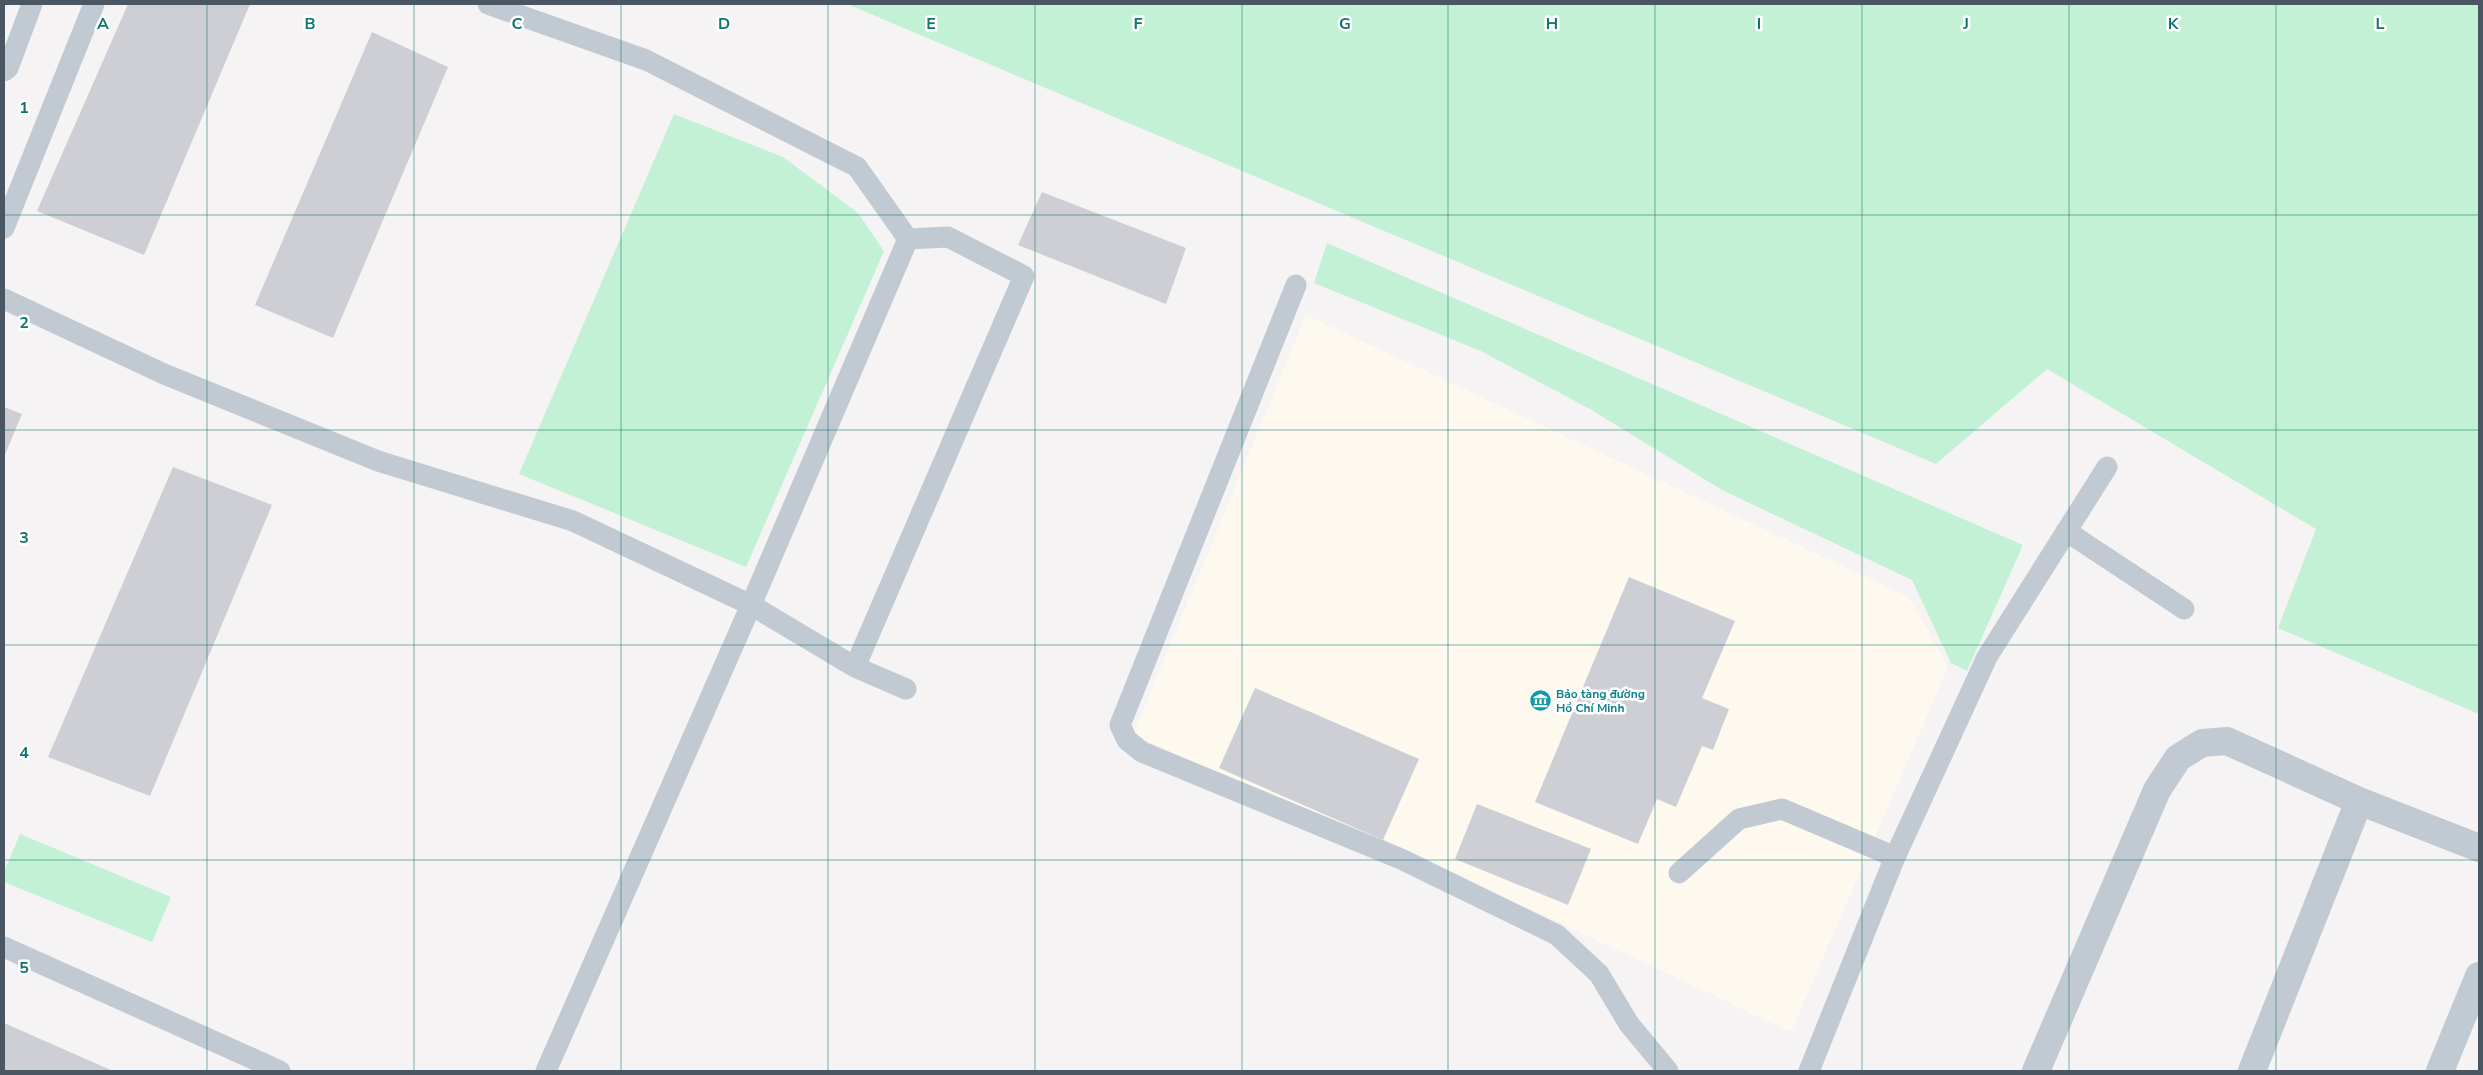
<svg xmlns="http://www.w3.org/2000/svg" width="2483" height="1075" font-family="'Nunito Sans',sans-serif">
<rect width="100%" height="100%" fill="#f5f3f3"/>
<path fill="#fdf9ef" d="M1306 315 1909 597 1948 667 1791 1032 1548 917 1133 735Z"/>
<path fill="#c3f1d5" d="M847 4H2479V714L2278 628 2316 529 2047 369 1936 464Z
M674 114 783 157 858 213 884 251 746 567 519 474Z
M1327 243 2023 545 1967 671 1951 663 1912 580 1722 490 1590 409 1481 351 1314 283Z
M20 834 171 897 152 942 4 882V872Z"/>
<path fill="#cdcfd5" d="M128 4H250L144 255 37 211Z
M372 32 448 67 333 338 255 305Z
M1042 192 1186 248 1166 304 1018 245Z
M4 407 22 414 4 457Z
M173 467 272 505 150 796 48 757Z
M1629 577 1735 621 1702 698 1729 709 1713 750 1702 746 1676 807 1657 799 1638 844 1535 802Z
M1255 688 1419 759 1383 840 1219 768Z
M1477 804 1591 849 1568 905 1455 859Z
M4 1023 113 1071H4Z"/>
<g fill="none" stroke-linecap="round" stroke-linejoin="round">
<path stroke="#c1cad2" stroke-width="21" d="M488 4 646 60 857 167 908 239 751 605 855 667 906 689
M4 71 8 68 32 4
M4 228 94 4
M1296 285 1120 725 1127 740 1142 752 1401 859 1557 935 1599 974 1629 1024 1668 1071
M4 299 164 374 378 461 573 521 751 605 546 1071
M2066 531 2184 609
M855 667 1024 276 948 237 908 239
M1679 873 1739 819 1782 809 1895 857
M4 947 280 1071
M1809 1071 1895 857 1987 657 2107 467"/>
<path stroke="#c1cad2" stroke-width="28" d="M2036 1071 2157 790 2178 758 2202 743 2227 741 2359 801 2479 848
M2252 1071 2359 801
M2440 1071 2479 976"/>
</g>
<path fill="none" stroke="#0f766e" stroke-width="1" stroke-opacity="0.55" d="M207 4V1071M414 4V1071M621 4V1071M828 4V1071M1035 4V1071M1242 4V1071M1448 4V1071M1655 4V1071M1862 4V1071M2069 4V1071M2276 4V1071M4 215H2479M4 430H2479M4 645H2479M4 860H2479"/>
<defs>
<symbol id="museum-disc" viewBox="-11 -11 22 22"><circle r="9.5" fill="#0f9aa8" stroke="#fff"/><path d="M0-6L6-3V-2H-6V-3ZM-5-1h2V3h-2ZM-1-1h2V3h-2ZM3-1h2V3H3ZM-6 4H6V6H-6Z" fill="#fff"/></symbol>
</defs>
<g fill-rule="evenodd">
<use href="#museum-disc" x="1528" y="688" width="25" height="25"/>
</g>
<g text-anchor="middle" dominant-baseline="central" stroke-width="5" stroke-linejoin="round" paint-order="stroke">
<g font-size="12" font-weight="bold" fill="#0d838f" stroke="#fff" text-anchor="start">
<text x="1556" y="694">Bảo tàng đường<tspan x="1556" dy="14">Hồ Chí Minh</tspan></text>
</g>
</g>
<g font-size="16" text-anchor="middle" font-weight="bold" fill="#0f766e" stroke="#fff" stroke-width="5" stroke-linejoin="round" paint-order="stroke">
<text x="103" y="29">A</text>
<text x="310" y="29">B</text>
<text x="517" y="29">C</text>
<text x="724" y="29">D</text>
<text x="931" y="29">E</text>
<text x="1138" y="29">F</text>
<text x="1345" y="29">G</text>
<text x="1552" y="29">H</text>
<text x="1759" y="29">I</text>
<text x="1966" y="29">J</text>
<text x="2173" y="29">K</text>
<text x="2380" y="29">L</text>
<text x="24" y="113">1</text>
<text x="24" y="328">2</text>
<text x="24" y="543">3</text>
<text x="24" y="758">4</text>
<text x="24" y="973">5</text>
</g>
<rect width="2483" height="1075" fill="none" stroke="#4a5661" stroke-width="10"/>
</svg>
